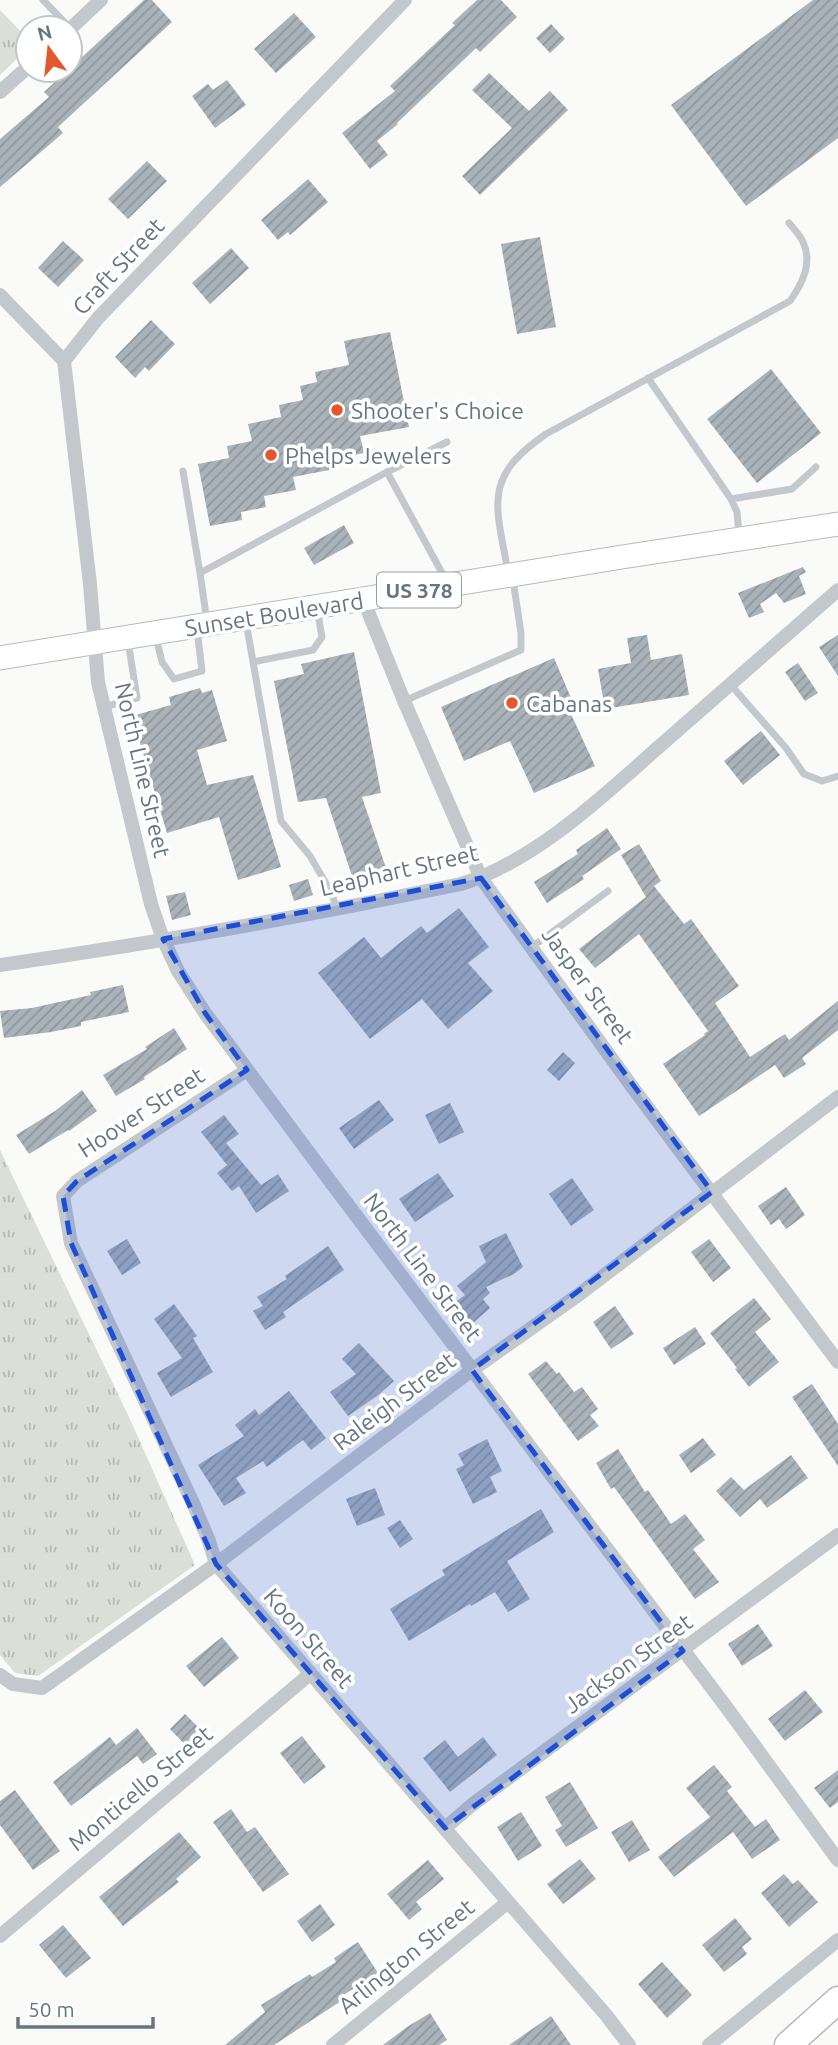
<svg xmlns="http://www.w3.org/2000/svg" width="838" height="2045" font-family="Ubuntu,sans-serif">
<defs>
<pattern id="park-tufts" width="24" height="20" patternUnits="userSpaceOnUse" patternTransform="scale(1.75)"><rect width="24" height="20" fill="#dadfd7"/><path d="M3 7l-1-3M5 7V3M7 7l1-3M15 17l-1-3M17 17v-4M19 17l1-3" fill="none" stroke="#b4b9b4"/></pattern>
<pattern id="building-hatch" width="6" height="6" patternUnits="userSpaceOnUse" patternTransform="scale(1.75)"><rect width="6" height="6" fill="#aab3b9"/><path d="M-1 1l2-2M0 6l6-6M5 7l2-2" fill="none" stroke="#8e969c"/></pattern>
</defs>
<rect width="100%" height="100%" fill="#fafaf8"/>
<path fill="url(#park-tufts)" d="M0 10 28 39V48L0 75Z
M0 1150 129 1417 195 1565 38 1676 15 1673 0 1655Z"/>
<path fill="url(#building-hatch)" d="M144 0H152L172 22 58 127 63 133 0 187V139L49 97 44 92Z
M477 0H501L517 17 480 52 476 48 397 123 398 124 377 141 388 155 370 169 342 133 395 91 390 86 455 25 452 23Z
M813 0H838V138L746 206 671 105Z
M294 13 316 37 276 73 254 49Z
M551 24 565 39 550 53 536 38Z
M489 73 529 111 550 91 568 110 480 195 462 176 512 128 472 90Z
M227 80 246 105 215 128 192 96 208 84 213 90Z
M147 161 167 181 128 219 108 199Z
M308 179 328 202 290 235 288 232 278 240 261 220Z
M540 237 556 327 517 334 501 244Z
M63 241 84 260 58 287 38 268Z
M231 248 249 268 210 304 192 283Z
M151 320 175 344 149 371 145 367 135 378 115 357Z
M390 332 409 427 360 436 364 453 333 459 334 469 293 477 296 490 264 496 266 507 241 512 242 520 210 526 198 464 229 458 227 446 252 441 248 424 281 417 279 405 303 400 300 386 317 382 315 372 349 365 344 341Z
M771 369 821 433 757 483 707 419Z
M344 525 354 543 314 565 304 548Z
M803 567 806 572 799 576 806 594 784 603 776 593 760 604 764 612 749 618 738 593Z
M647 635 651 660 682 654 689 695 605 709 598 669 631 663 627 638Z
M838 635V676L819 647Z
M354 652 381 793 362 797 388 874 354 882 326 798 298 802 274 681 304 674 301 664Z
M554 658 577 712 571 714 595 766 534 793 510 741 464 761 441 707Z
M798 663 818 693 805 701 785 672Z
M200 688 202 693 212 690 227 741 197 750 207 785 253 775 281 867 238 880 219 817 167 833 132 716 171 705 169 697Z
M761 731 780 755 743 785 724 761Z
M607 828 621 849 582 876 584 879 547 903 534 882 578 854 576 850Z
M639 844 661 881 654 886 684 924 691 919 739 986 715 1003 750 1057 785 1034 789 1040 838 1001V1030L802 1058 806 1064 784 1078 775 1065 699 1116 663 1064 705 1035 704 1034 708 1031 639 934 595 968 579 949 646 897 621 855Z
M308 879 313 895 294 901 289 885Z
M185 892 191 915 172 920 166 896Z
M459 908 489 947 468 963 493 991 448 1029 422 999 370 1039 318 973 364 937 381 958 421 926 427 933Z
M123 985 129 1012 81 1022V1026L51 1032 4 1038 0 1011 32 1008 91 995 90 992Z
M174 1028 187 1049 144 1077 145 1079 116 1096 103 1075 147 1049 145 1047Z
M563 1052 575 1063 559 1081 547 1070Z
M82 1090 97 1111 69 1131 68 1130 29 1154 16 1135 55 1111Z
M379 1100 394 1120 354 1149 339 1128Z
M450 1103 464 1132 439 1144 425 1115Z
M224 1115 239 1134 226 1143 261 1185 278 1174 289 1191 256 1213 239 1186 232 1191 217 1173 227 1165 201 1132Z
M438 1173 454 1196 415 1222 399 1199Z
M572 1178 594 1210 571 1226 549 1194Z
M786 1187 805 1215 786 1229 779 1219 771 1225 758 1206Z
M506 1233 523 1267 514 1274 486 1287 490 1293 483 1299 490 1308 472 1324 454 1303 465 1295 457 1286 486 1262 479 1246Z
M127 1239 141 1263 122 1275 107 1251Z
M709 1239 731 1268 713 1282 691 1252Z
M328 1246 344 1270 283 1312 286 1317 265 1330 253 1311 263 1306 257 1297 287 1279 285 1276Z
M754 1298 771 1319 755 1332 779 1362 749 1387 735 1369 737 1368 710 1333Z
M174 1304 197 1336 193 1338 213 1372 171 1397 157 1373 182 1358 154 1319Z
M615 1306 634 1334 611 1349 593 1322Z
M695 1327 706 1344 674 1365 663 1348Z
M359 1343 394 1381 377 1396 348 1416 330 1392 356 1374 342 1359Z
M546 1361 557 1374 559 1372 574 1392 582 1387 598 1409 590 1415 599 1426 578 1441 528 1374Z
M812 1384 838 1424V1466L792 1397Z
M289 1391 326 1438 311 1450 303 1440 267 1467 263 1461 236 1478 246 1493 224 1506 198 1465 244 1436 235 1425 255 1409 259 1415Z
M703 1438 716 1455 691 1473 679 1455Z
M487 1439 502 1471 490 1477 497 1492 473 1504 456 1469 464 1465 458 1454Z
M618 1449 645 1492 648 1490 671 1524 685 1514 705 1540 693 1549 719 1582 695 1599 614 1487 611 1489 596 1463Z
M791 1455 808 1478 767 1508 760 1499 740 1517 716 1491 731 1477 744 1490Z
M375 1488 385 1515 357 1526 346 1499Z
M541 1509 554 1532 507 1561 530 1599 508 1612 495 1592 471 1606 470 1604 409 1641 390 1609 445 1575 442 1570Z
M400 1520 413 1539 400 1548 387 1528Z
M758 1624 773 1646 742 1666 728 1644Z
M222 1637 239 1658 204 1687 186 1666Z
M805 1690 823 1712 785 1741 768 1719Z
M185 1714 206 1735 190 1750 170 1729Z
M137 1728 157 1754 143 1764 137 1756 71 1806 53 1782 110 1737 116 1745Z
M302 1736 326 1767 304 1784 280 1753Z
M483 1737 497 1755 450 1792 423 1758 445 1740 458 1757Z
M714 1765 732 1787 727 1791 755 1827 766 1819 780 1840 752 1859 733 1832 674 1877 658 1857 710 1817 686 1788Z
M838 1770V1802L830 1808 814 1788Z
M570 1782 598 1828 566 1847 555 1830 562 1826 545 1797Z
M15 1790 60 1851 33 1870 0 1825V1801Z
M231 1809 247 1832 255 1827 289 1874 263 1892 213 1822Z
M521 1812 542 1846 518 1861 497 1827Z
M632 1820 650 1850 629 1862 611 1832Z
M179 1832 201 1857 176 1879 179 1882 123 1926 99 1897Z
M580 1859 596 1879 563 1904 547 1884Z
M428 1860 444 1879 416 1902 422 1909 409 1920 387 1894Z
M784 1874 793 1884 798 1880 818 1902 789 1927 761 1893Z
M320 1904 335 1925 312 1942 297 1921Z
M735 1918 752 1939 742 1947 747 1954 724 1972 702 1945Z
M63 1925 91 1958 66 1978 39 1945Z
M358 1942 378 1973 345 1994 347 1997 274 2045H225L265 2012 261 2005 310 1974 312 1977 336 1962 334 1958Z
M662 1962 692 1995 667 2018 638 1984Z
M430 2013 447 2040 439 2045H383L407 2027Z
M551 2016 571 2045H509Z"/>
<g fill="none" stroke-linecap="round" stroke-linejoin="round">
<defs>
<path id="primary" d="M0 658 622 557 838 524"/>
<path id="highway" d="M788 2045 838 2000"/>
</defs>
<use href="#primary" stroke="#b5babe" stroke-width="25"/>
<use href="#highway" stroke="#b4b9bd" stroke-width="29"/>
<path stroke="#c3c8cc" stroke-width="7" d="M43 0 70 28
M648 378 731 499 737 512 739 535
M183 471 200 573
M387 472 447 442
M731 499 792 489 816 467
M508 572C496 504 482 478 546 434L790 301C802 284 813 263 803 242 800 235 794 229 789 223
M207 622 200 573 387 472 447 582
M246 622 281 821 310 856 331 892 337 909
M156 637 162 662 174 679 202 671 197 630
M253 662 313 650 322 637 317 609
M730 684 786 748 804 774 822 781 838 776
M404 701 521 650V633L513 580
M104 707 137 698 128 641
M532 947 608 891"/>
<path stroke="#c3c8cc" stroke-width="14" d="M405 0 98 318 64 361 90 584 98 682 151 904 163 939 178 971 205 1013 330 1181 724 1704 838 1860
M70 29 101 0
M0 92 28 67
M0 295 64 361
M363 599 404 701 481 878 633 1088 838 1362
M0 965C154 943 308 916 461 884 536 861 603 796 661 745 720 693 779 642 838 590
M247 1070 77 1181 63 1196 71 1243 193 1503 209 1541 216 1564 606 2015 629 2045
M0 1675 13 1684 42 1688 216 1564 472 1370 581 1293 838 1097
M445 1828 473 1804 838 1535
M0 1936 310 1674
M333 2045 508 1902
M709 2045 838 1940"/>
<use href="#primary" stroke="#fff" stroke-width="23"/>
<use href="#highway" stroke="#fff" stroke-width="26"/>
</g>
<path fill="#1d4ed8" fill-opacity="0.2" stroke="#1d4ed8" stroke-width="5" stroke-dasharray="14 9" stroke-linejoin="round" d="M481 878 712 1192 472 1370 683 1651 445 1828 216 1564 71 1243 63 1196 77 1181 247 1070 205 1013 163 939Z"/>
<g fill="#e4572e" stroke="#fff" stroke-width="2.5">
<circle cx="337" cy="410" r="7"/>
<circle cx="271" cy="455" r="7"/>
<circle cx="512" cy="703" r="7"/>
</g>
<g text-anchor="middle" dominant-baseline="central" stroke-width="7" stroke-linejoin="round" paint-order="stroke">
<rect fill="#fff" stroke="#939fa8" stroke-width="2" x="377" y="572.5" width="84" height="35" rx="5"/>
<g font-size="21" font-weight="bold" fill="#657683">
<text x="419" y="590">US 378</text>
</g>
<g font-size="23" fill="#657683" stroke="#fff">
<text transform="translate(118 266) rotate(-47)">Craft Street</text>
<text transform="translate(274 614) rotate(-9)">Sunset Boulevard</text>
<text transform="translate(143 770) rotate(77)">North Line Street</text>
<text transform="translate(399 870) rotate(-13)">Leaphart Street</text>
<text transform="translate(588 985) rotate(54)">Jasper Street</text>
<text transform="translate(141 1112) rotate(-33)">Hoover Street</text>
<text transform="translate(423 1267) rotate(53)">North Line Street</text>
<text transform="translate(394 1401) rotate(-37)">Raleigh Street</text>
<text transform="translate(309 1638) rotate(49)">Koon Street</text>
<text transform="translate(628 1663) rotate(-36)">Jackson Street</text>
<text transform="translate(140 1788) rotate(-40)">Monticello Street</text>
<text transform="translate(406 1956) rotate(-39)">Arlington Street</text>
</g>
<g font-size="23" fill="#657683" stroke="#fff" text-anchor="start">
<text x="351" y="410">Shooter's Choice</text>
<text x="285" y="455">Phelps Jewelers</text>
<text x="526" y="703">Cabanas</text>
</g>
</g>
<g transform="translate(49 49) rotate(345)"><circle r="33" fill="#ffffff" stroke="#c1c8cd" stroke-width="2"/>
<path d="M0-5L12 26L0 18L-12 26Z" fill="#e4572e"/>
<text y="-10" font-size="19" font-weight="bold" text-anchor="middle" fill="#657683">N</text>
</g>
<path d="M18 2017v10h135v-10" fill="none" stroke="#657683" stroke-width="3.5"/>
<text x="28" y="2017" font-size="21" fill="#657683" stroke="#ffffff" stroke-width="5" paint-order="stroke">50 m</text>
</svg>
